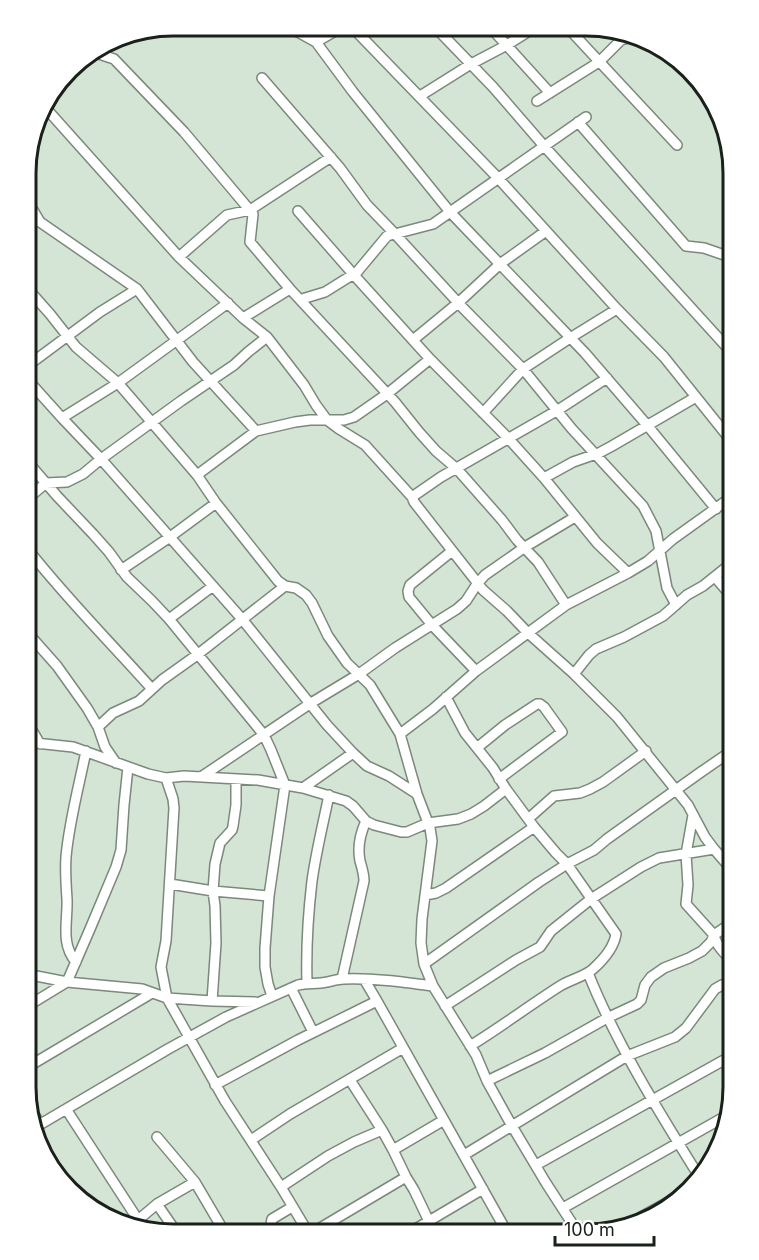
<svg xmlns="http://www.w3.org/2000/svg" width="759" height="1260" font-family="Inter,sans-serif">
<rect width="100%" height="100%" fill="#d4e5d5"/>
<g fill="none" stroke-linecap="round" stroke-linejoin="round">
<defs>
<path id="minor" d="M287 26 316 42 342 27
M352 27 498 178 617 309 664 357 733 443
M435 27 493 87 544 146 733 354
M491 28 550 93
M568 28 677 145
M316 42 353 92 450 212 585 353 647 425 716 509
M93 52 114 59 184 132 253 214 250 242 290 289 395 402 419 432 436 451 457 469 502 520 517 540 538 562 566 605
M262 78 340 168 367 205 395 234 462 307 523 369 572 429 643 506 656 531 667 588 676 605
M420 96 471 64 507 45 534 28
M537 101 599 62 621 40 632 37
M43 105 179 257 243 318 267 337 304 385 316 405 327 420 339 429 365 445 412 497
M578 122 686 246 704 248 733 258
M27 200 40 222 137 289 193 362 256 431
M298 211 353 274 430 359 508 438 544 478 597 543 628 573
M179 257 227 215 250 210 331 157
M27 288 50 314 76 347 118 383 197 475 216 503 278 581 285 586 296 588 306 595 312 603 328 636 347 663 370 685 400 734 417 794 430 828 432 841 422 919 421 943 424 964 433 986 476 1055 487 1081 512 1126 546 1183 579 1234
M302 299 325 292 357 272 387 236 433 224 586 117
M243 318 290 289
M413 340 458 303 500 264 546 231
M26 367 100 312 137 289
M26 378 62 418 101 459 242 619 327 725 353 753 367 766 389 776 417 794
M607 378 558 410 441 477 412 497 414 502 483 590 507 611 528 633 574 674 617 717 688 805 705 837 714 849 733 871
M483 413 523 369 570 338 617 309
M62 418 118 383 228 303
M26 460 57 496 93 534 109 552 127 577 152 601 169 619 264 735 271 750 285 785 269 896 265 948V967L268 984 272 996
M197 475 256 431 295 422 310 420H344L354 417 387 394 430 359
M544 478 573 462 599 453 612 446 696 397
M26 500 46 483 67 482 83 474 101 459 181 401 234 365 248 352 267 337
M725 502 733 513
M26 547C65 597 110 642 152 689
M452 551 410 585 408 591 409 597 432 625 476 671
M121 570 170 537 216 503
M715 577 733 598
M169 619 213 586
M26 631 57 666 87 708 98 727 105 747 116 763
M574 674 589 655 596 649 624 637 663 616 687 595 703 586 733 562
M446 697 465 733 493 768 506 789 534 827 556 853 567 864 616 934C614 947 603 960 593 969 584 977 571 979 560 986 530 1005 501 1027 470 1046
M26 720 40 744
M98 727 113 713 139 701 162 680 197 655 285 586
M400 734 433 709 476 671 566 605 628 573 648 561 673 539 733 496
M26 742 73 747 148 774 166 778 184 776 258 780 303 788 346 801 353 806 366 821 374 825 401 832H407L428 823 458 819 471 814 484 806 506 789
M478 747 505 725 537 704H540L544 707 562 732 499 779
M201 777 311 703 359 674 395 648 457 609 466 601 477 584 485 575 525 547 575 517
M166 778 173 799 174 808 166 941 161 967 167 998 225 1101 281 1187 309 1234
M303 788 353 753
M693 815 686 854 688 885 686 904 714 935C716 947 727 954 733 964
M528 819 554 796 580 793 590 789 603 782 646 751
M170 884 213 891 269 896
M425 895 436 893 446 888 534 827
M76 962C60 944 68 921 67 899 66 885 65 871 66 857 69 822 79 786 86 751
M424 964 539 882 567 864 594 850 607 839 701 772 733 750
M588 973C617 1045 659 1112 700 1178
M26 974 67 982 142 989 167 998 212 1001 255 1002
M342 979 364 881C364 874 362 868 360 861 357 846 360 834 366 821
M364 979 377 1001 508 1234
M307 983C306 949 308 915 312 881 316 852 323 824 329 795
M291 988 313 1032
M212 1001 216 943 215 906 213 891 215 864 220 843 232 830 233 826 236 805V779
M445 1006 516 960 540 947 551 931 591 899 641 867 659 858 714 849
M26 1007 67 982 90 929 116 867 121 850 124 805 128 767
M26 1068 152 993
M350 1080 382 1130 393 1150 406 1177 414 1190 435 1234
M487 1081 545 1053 607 1018 637 1004 641 1000 645 985 651 977 664 968 689 958 702 951 711 942 714 935 733 922
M215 1085 298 1040 377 1001
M30 1108 40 1124
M66 1109 144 1229
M34 1128 168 1049 226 1017 298 985C307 983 313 984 321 983 329 982 337 979 344 979 374 978 403 982 433 986
M157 1137 195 1182
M251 1140 290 1114 403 1048
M393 1150 444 1120
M464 1155 627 1056 675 1037 686 1028 715 989 722 985 733 983
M536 1165 733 1055
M281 1187 328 1156 354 1142 382 1130
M157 1204 177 1233
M563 1208 726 1116
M138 1220 157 1204 195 1182 225 1233
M623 1227 677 1197
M276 1234 271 1224 272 1219 292 1207
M310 1234 406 1177
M407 1234 483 1189
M491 1234 504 1227"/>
</defs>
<use href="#minor" stroke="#7a897b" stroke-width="12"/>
<use href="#minor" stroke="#fff" stroke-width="9"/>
</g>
<path d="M0 0H759V1260H0ZM173 36H586A137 137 0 0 1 723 173V1087A137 137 0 0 1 586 1224H173A137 137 0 0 1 36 1087V173A137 137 0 0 1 173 36Z" fill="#fff" fill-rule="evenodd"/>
<path fill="none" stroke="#1a201a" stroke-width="3" d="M173 36H586A137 137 0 0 1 723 173V1087A137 137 0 0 1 586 1224H173A137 137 0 0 1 36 1087V173A137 137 0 0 1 173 36Z"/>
<path d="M555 1236v9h99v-9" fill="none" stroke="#1a201a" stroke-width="3"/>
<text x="564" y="1236" font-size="18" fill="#1a201a" stroke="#ffffff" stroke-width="4.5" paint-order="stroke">100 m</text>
</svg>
